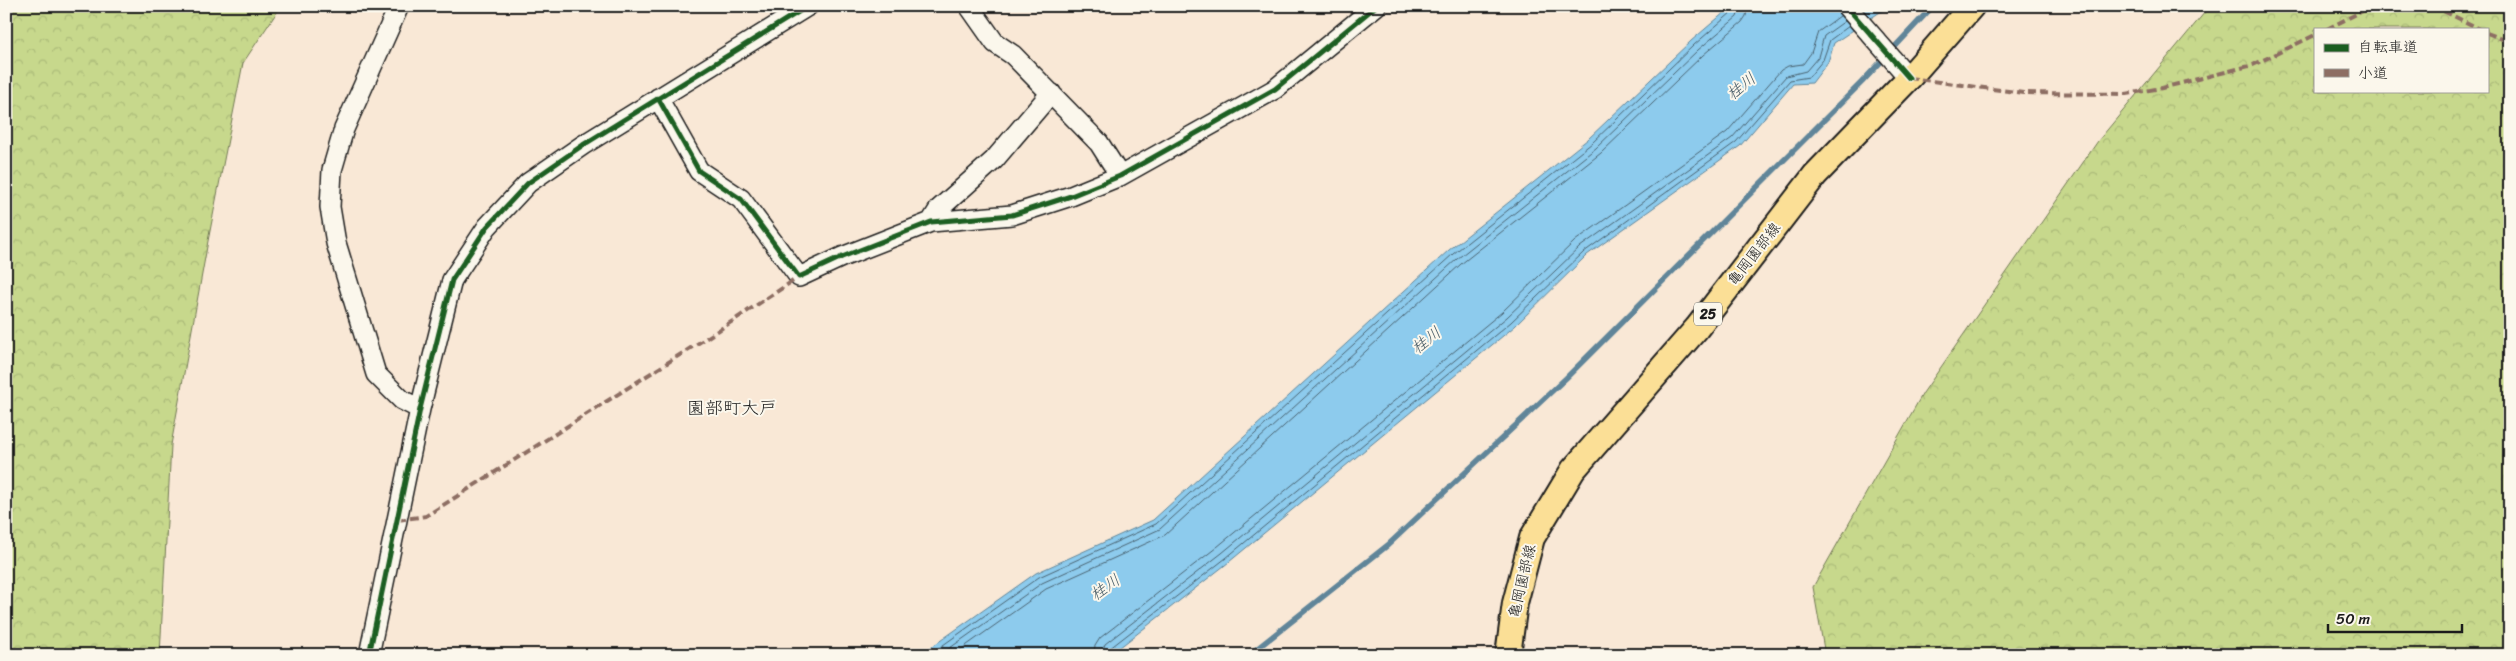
<svg xmlns="http://www.w3.org/2000/svg" width="2516" height="661" font-family="Sriracha,'Klee One',sans-serif">
<defs>
<pattern id="forest-crowns" width="20" height="18" patternUnits="userSpaceOnUse" patternTransform="scale(1.25)"><rect width="20" height="18" fill="#c7d88c"/><path d="M2 6a3 3 0 1 1 6 0M12 15a3 3 0 1 1 6 0" fill="none" stroke="#aab978"/></pattern>
</defs>
<rect width="100%" height="100%" fill="#f9e8d6"/>
<filter id="ink" filterUnits="userSpaceOnUse"><feTurbulence type="fractalNoise" baseFrequency=".02" numOctaves="2"/><feDisplacementMap in="SourceGraphic" scale="10" xChannelSelector="R" yChannelSelector="G"/><feConvolveMatrix kernelMatrix="1 2 1 2 8 2 1 2 1" color-interpolation-filters="sRGB"/></filter>
<g filter="url(#ink)">
<path fill="url(#forest-crowns)" stroke="#727a54" fill-rule="evenodd" d="M6 6H281L243 63 208 241 171 445 160 655H6Z
M2210 6H2510V655H1825L1813 587 1923 393 2098 141ZM2315 29H2487V91H2315Z"/>
<path fill="#8dcbed" stroke="#608599" d="M1732 6H1889L1834 43 1828 62 1812 83 1793 84 1740 146 1587 255 1515 326 1229 562 1110 655H920L1036 573 1153 520 1449 250 1588 139 1691 41Z"/>
<g fill="none" stroke-linecap="round" stroke-linejoin="round">
<path stroke="#496270" stroke-width="1" d="M929 655 1039 577 1156 524 1453 254 1592 143 1694 45 1732 12 1734 6
M940 655 1042 583 1160 529 1457 259 1596 148 1698 50 1737 17 1741 6
M953 655 1046 589 1165 535 1461 264 1601 153 1703 55 1742 22 1746 16 1748 6
M1093 655 1095 646 1100 638 1217 547 1502 312 1575 241 1727 132 1781 70 1788 66 1803 64 1811 53 1818 32 1840 16
M1101 655 1105 644 1222 553 1507 317 1580 247 1732 138 1786 76 1806 71 1818 57 1824 36 1845 21
M1107 655 1109 649 1226 558 1511 322 1584 252 1736 142 1790 80 1809 77 1823 60 1830 40 1849 26"/>
<path stroke="#608599" stroke-width="5.5" d="M1249 655 1388 545 1566 378 1862 82 1933 6"/>
<defs>
<path id="minor" d="M399 6 344 129 332 170 330 207 336 243 376 374 402 400 420 409
M969 6 995 43 1013 55 1099 143 1120 176
M1846 6 1909 78
M658 98 699 171 741 199 799 277 842 257 931 222 1012 215 1071 196 1120 176 1275 89 1376 6
M931 222 939 209 994 160 1051 93
M369 655 420 409 452 280 487 227 528 183 583 145 808 6"/>
<path id="major" d="M1508 655 1515 603 1532 538 1573 470 1697 328 1815 175 1909 78 1972 6"/>
</defs>
<use href="#minor" stroke="#1c1c1c" stroke-width="22"/>
<use href="#major" stroke="#1c1c1c" stroke-width="28"/>
<use href="#minor" stroke="#fbf7ec" stroke-width="19"/>
<use href="#major" stroke="#fbdf96" stroke-width="24"/>
<path stroke="#8d6e63" stroke-width="4" stroke-dasharray="8 4" stroke-linecap="butt" d="M2433 6 2480 29
M2327 29 2372 6
M2487 33 2510 42
M1909 78 2023 93 2126 94 2162 88 2253 65 2315 35
M398 520 426 516 719 330 799 277"/>
<defs>
<path id="cycleway" d="M1846 6 1909 78
M658 98 699 171 741 199 799 277 842 257 931 222 1012 215 1071 196 1120 176 1275 89 1376 6
M369 655 420 409 452 280 487 227 528 183 583 145 808 6"/>
</defs>
<use href="#cycleway" stroke="#fbf7ec" stroke-width="8"/>
<use href="#cycleway" stroke="#1b5e20" stroke-width="5"/>
</g>
</g>
<g text-anchor="middle" dominant-baseline="central" stroke-width="4" stroke-linejoin="round" paint-order="stroke">
<rect fill="#fbf7ec" stroke="#5f5e5a" stroke-width="1" x="1694" y="302.5" width="28" height="23" rx="4"/>
<g font-size="14" font-weight="bold" fill="#1c1c1c">
<text x="1708" y="314">25</text>
</g>
<g font-size="15" fill="#1c1c1c" stroke="#fbf7ec">
<text transform="translate(1754 254) rotate(-52)">亀岡園部線</text>
<text transform="translate(1522 581) rotate(-77)">亀岡園部線</text>
</g>
<g font-size="16" font-style="italic" fill="#445965" stroke="#fbf7ec">
<text transform="translate(1741 86) rotate(-39)">桂川</text>
<text transform="translate(1426 340) rotate(-38)">桂川</text>
<text transform="translate(1105 587) rotate(-35)">桂川</text>
</g>
<g font-size="18" fill="#1c1c1c" stroke="#fbf7ec">
<text x="732" y="408">園部町大戸</text>
</g>
</g>
<rect width="2516" height="661" fill="none" stroke="#fbf7ec" stroke-width="25"/>
<rect x="12" y="12" width="2491" height="636" fill="none" stroke="#1c1c1c" stroke-width="2" filter="url(#ink)"/>
<rect x="2314" y="28" width="175" height="65" fill="#fbf7ec" stroke="#a29f99"/>
<rect x="2324" y="44" width="25" height="8" fill="#1b5e20" stroke="#a29f99"/>
<text x="2358" y="52" font-size="15" fill="#1c1c1c">自転車道</text>
<rect x="2324" y="69" width="25" height="8" fill="#8d6e63" stroke="#a29f99"/>
<text x="2358" y="78" font-size="15" fill="#1c1c1c">小道</text>
<path d="M2328 624v8h134v-8" fill="none" stroke="#1c1c1c" stroke-width="2.5"/>
<text x="2336" y="624" font-size="15" fill="#1c1c1c" stroke="#fbf7ec" stroke-width="4" paint-order="stroke">50 m</text>
</svg>
